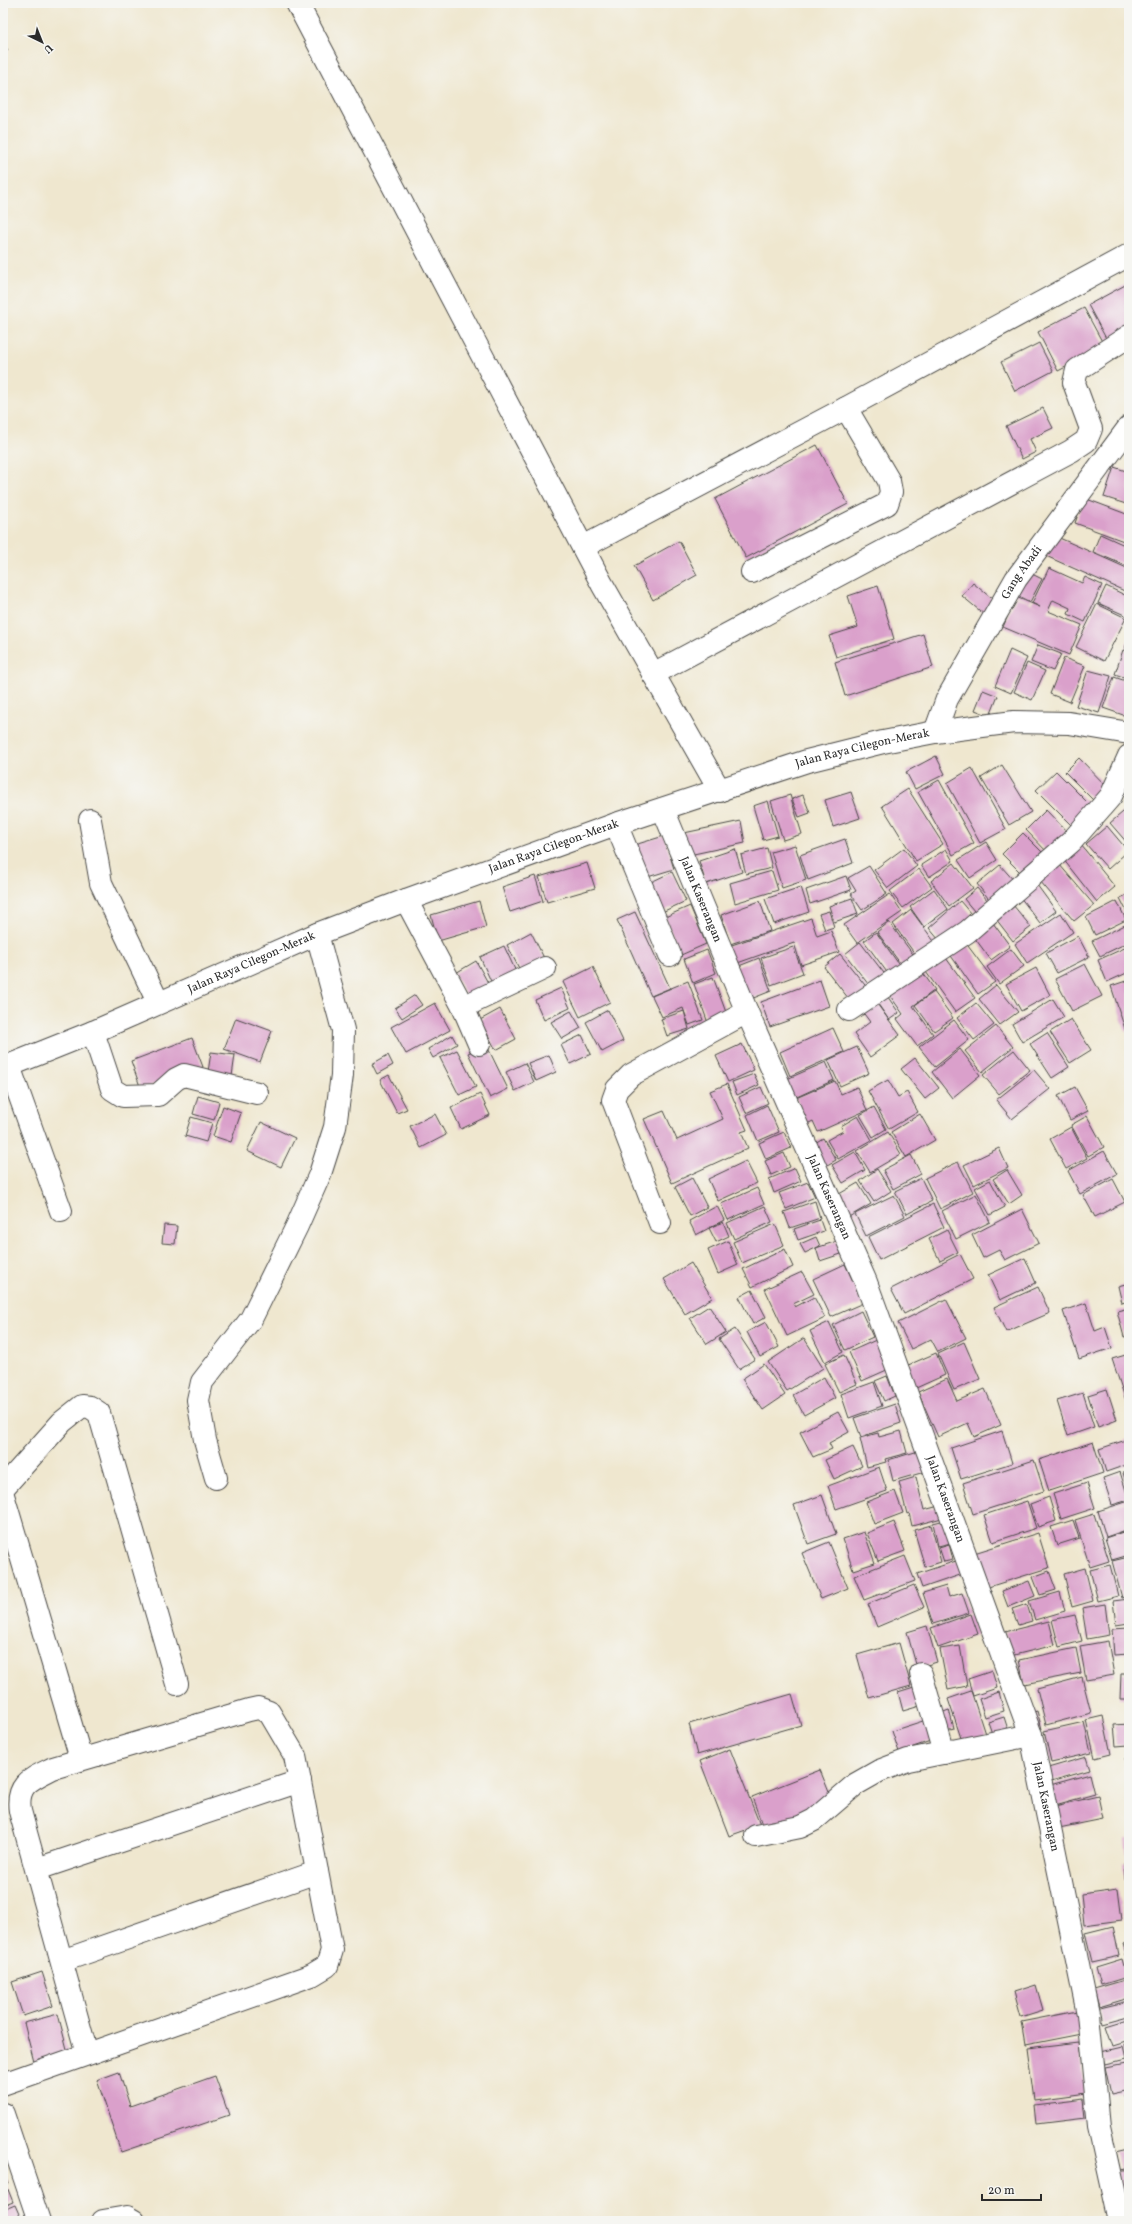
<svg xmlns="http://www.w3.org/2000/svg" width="1132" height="2224" font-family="Vollkorn,serif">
<rect width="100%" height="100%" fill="#f6f6f2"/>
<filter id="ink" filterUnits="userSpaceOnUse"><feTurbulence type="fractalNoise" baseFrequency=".025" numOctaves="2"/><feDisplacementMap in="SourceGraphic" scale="8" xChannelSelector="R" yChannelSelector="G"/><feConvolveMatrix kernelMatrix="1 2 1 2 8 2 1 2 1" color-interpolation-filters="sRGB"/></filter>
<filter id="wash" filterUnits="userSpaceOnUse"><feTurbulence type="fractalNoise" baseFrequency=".012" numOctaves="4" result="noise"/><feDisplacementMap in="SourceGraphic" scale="16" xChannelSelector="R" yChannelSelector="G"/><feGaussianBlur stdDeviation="0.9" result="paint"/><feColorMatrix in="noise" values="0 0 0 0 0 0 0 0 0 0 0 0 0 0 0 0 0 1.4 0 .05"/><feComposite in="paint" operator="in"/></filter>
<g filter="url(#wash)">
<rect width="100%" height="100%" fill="#efe7cf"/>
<g id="blocks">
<path fill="#daa0cb" d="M3 44 8 50 3 55Z
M1129 283V333L1109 344 1088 305Z
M1084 308 1105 347 1058 371 1038 332Z
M1039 343 1053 371 1015 391 1001 362Z
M1043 408 1053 428 1030 439 1036 452 1022 459 1006 426Z
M817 445 848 504 746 558 715 499Z
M1114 467 1129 472V505L1104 497Z
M1084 498 1129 515V543L1075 523Z
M1100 534 1129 547V567L1093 552Z
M1055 536 1129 569V593L1046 556Z
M679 541 697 575 653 600 634 566Z
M1049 568 1082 583 1085 577 1102 585 1085 622 1068 614 1070 608 1053 600 1048 611 1082 625 1069 655 1003 627 1016 597 1040 607 1032 603Z
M1026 571 1042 579 1030 602 1014 594Z
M973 583 996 602 985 615 962 596Z
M878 586 894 639 836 657 829 636 858 627 848 596Z
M1106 586 1129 597V617L1098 603Z
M1097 604 1126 618 1104 661 1076 647Z
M923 634 933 667 845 696 835 662Z
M1129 638V650L1125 648Z
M1038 645 1061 654 1053 671 1031 662Z
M1010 650 1027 658 1011 693 995 686Z
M1123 650 1129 652V679L1115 674Z
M1064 658 1085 666 1070 702 1050 694Z
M1027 663 1045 671 1032 700 1014 692Z
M1088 670 1111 676 1099 713 1076 706Z
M1114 677 1129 682V717L1103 708Z
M983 690 998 696 990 716 975 710Z
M936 756 945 774 915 789 906 772Z
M1079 758 1110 790 1096 803 1065 772Z
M1002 765 1031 812 1009 825 981 778Z
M972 768 1006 829 980 843 947 783Z
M1056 771 1093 808 1074 828 1036 790Z
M939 780 974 843 953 855 918 792Z
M1129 781V795L1122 790Z
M908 789 943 844 916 861 882 806Z
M851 792 860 818 833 827 825 800Z
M790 795 802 834 783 840 771 801Z
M803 795 810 813 799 817 792 799Z
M768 801 778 836 763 840 753 806Z
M1129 807V845L1110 823Z
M1046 810 1069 834 1049 854 1026 830Z
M741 821 745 843 689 855 684 833Z
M1107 826 1128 851 1108 869 1086 844Z
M1023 833 1047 857 1026 878 1002 854Z
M664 836 674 869 641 879 631 846Z
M845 839 853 863 808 880 800 855Z
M986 842 997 860 970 878 958 860Z
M795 845 806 880 782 888 771 852Z
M1081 845 1115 887 1097 902 1063 859Z
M767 848 772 868 746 874 741 855Z
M904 848 917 866 888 888 874 870Z
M735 849 742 872 706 884 699 861Z
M946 849 953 861 929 877 921 865Z
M587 863 595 888 547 902 539 877Z
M954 863 973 888 949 906 931 881Z
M1059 864 1094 905 1074 921 1040 881Z
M1000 865 1016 883 992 903 977 884Z
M869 866 887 894 862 910 851 894 856 891 848 878Z
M919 869 932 887 903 908 890 891Z
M772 871 778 890 735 903 730 883Z
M672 872 686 901 662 912 649 883Z
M535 876 543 901 510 912 502 887Z
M846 876 851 890 810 904 806 890Z
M1037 885 1056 911 1040 923 1020 897Z
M801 887 809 912 774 924 765 899Z
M977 888 993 907 980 918 964 899Z
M934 889 948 909 924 927 910 907Z
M890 894 902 912 857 943 844 925Z
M1129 894V916L1120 898Z
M852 898 858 914 834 922 829 906Z
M479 901 486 927 438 941 431 915Z
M760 901 770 931 730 944 721 915Z
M960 901 976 920 944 946 929 928Z
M1117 901 1126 920 1095 935 1086 917Z
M1013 905 1031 927 1013 941 996 919Z
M690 906 706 944 681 955 665 917Z
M911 910 939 948 921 962 893 924Z
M829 911 834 927 825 930 819 914Z
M635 912 670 988 651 996 617 920Z
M1061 913 1073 932 1027 963 1015 944Z
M811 918 817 936 831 931 839 952 801 965 794 943 729 966 723 948Z
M889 922 918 961 906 971 877 932Z
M993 923 1010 946 991 960 974 937Z
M1125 925 1129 932V942L1100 956 1092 941Z
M531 932 547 964 523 976 507 945Z
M876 932 903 970 892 979 864 941Z
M1078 936 1089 957 1057 973 1046 953Z
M860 942 887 977 872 989 845 954Z
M965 942 995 982 978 994 949 953Z
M504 946 518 976 494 988 480 957Z
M1129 946V972L1107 982 1098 960Z
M793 947 803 973 771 985 761 958Z
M1011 949 1024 966 999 984 987 967Z
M707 950 716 973 693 983 684 959Z
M840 954 869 990 852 1003 824 967Z
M759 958 771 991 746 1001 734 968Z
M946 958 975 998 955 1012 926 972Z
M476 961 492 990 470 1002 454 974Z
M1085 964 1102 996 1072 1011 1055 979Z
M918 966 935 990 913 1006 933 1034 917 1046 897 1019 903 1014 886 990Z
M593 967 610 1002 580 1017 563 982Z
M1036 968 1050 995 1021 1011 1006 984Z
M713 977 727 1015 708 1023 694 984Z
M820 980 829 1006 770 1027 761 1002Z
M1129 980V1031L1126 1032 1111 986Z
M688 981 703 1020 689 1025 683 1008 662 1017 652 996Z
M996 985 1018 1012 1000 1025 979 999Z
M561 988 570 1008 544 1020 535 1000Z
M883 990 899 1013 889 1020 873 997Z
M934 992 953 1018 934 1031 915 1005Z
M415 995 422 1005 402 1018 395 1008Z
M872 997 900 1035 870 1057 854 1034 870 1022 859 1007Z
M1053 999 1064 1017 1022 1042 1012 1024Z
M435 1003 450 1030 406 1054 391 1027Z
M976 1003 994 1025 974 1040 957 1018Z
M500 1009 516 1039 496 1050 480 1020Z
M608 1010 623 1041 602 1052 586 1022Z
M571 1011 581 1028 562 1039 551 1022Z
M684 1011 689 1029 667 1036 661 1019Z
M236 1018 272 1031 260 1062 224 1049Z
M1071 1019 1091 1050 1070 1063 1050 1032Z
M954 1020 969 1040 935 1067 919 1047Z
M996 1026 1013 1047 982 1072 965 1051Z
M833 1028 844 1052 790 1076 780 1052Z
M1047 1033 1069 1067 1052 1078 1030 1044Z
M452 1035 457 1044 433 1058 428 1049Z
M582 1035 591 1054 570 1064 561 1045Z
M192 1038 203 1067 141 1089 131 1061Z
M486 1044 508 1089 490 1098 468 1053Z
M742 1044 754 1070 728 1082 716 1056Z
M857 1047 869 1073 840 1086 828 1060Z
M960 1049 980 1075 952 1098 932 1072Z
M457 1050 476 1087 459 1095 440 1058Z
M1014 1050 1030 1070 999 1094 983 1075Z
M211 1052 235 1055 231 1083 207 1079Z
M388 1055 393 1065 377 1074 372 1064Z
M549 1055 556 1072 536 1081 528 1063Z
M915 1058 939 1088 925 1099 901 1069Z
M826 1062 834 1080 788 1101 780 1082Z
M525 1063 534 1082 515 1091 506 1072Z
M1034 1070 1050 1089 1012 1119 996 1100Z
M754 1074 759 1085 737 1095 732 1082Z
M389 1075 407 1109 397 1113 380 1080Z
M888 1080 898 1097 907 1092 918 1112 889 1129 868 1091Z
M835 1081 841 1094 857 1087 867 1110 818 1132 813 1121 807 1124 796 1098Z
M727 1084 747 1130 741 1132 748 1148 672 1183 644 1119 664 1111 677 1140 723 1119 710 1091Z
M761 1087 768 1103 746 1113 739 1097Z
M1075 1087 1088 1111 1070 1120 1058 1096Z
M480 1094 490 1115 461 1129 451 1108Z
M198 1096 219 1102 214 1120 193 1114Z
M767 1105 779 1132 758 1141 747 1115Z
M223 1106 241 1113 231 1142 213 1136Z
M874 1107 886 1129 873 1137 860 1115Z
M435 1114 446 1135 421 1148 410 1126Z
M920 1114 935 1140 906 1157 891 1132Z
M858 1116 872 1140 838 1159 827 1140 843 1131 841 1126Z
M1087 1116 1104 1147 1088 1156 1071 1125Z
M191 1117 212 1123 206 1142 185 1136Z
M261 1122 295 1138 281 1167 247 1151Z
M1071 1127 1087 1158 1066 1169 1050 1139Z
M784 1132 791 1148 766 1159 759 1143Z
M888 1132 901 1154 870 1172 857 1151Z
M823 1138 836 1160 820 1169 807 1148Z
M999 1148 1008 1168 974 1185 964 1165Z
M1104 1151 1117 1174 1080 1194 1068 1171Z
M855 1152 865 1170 843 1183 832 1165Z
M784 1153 790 1167 771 1175 765 1161Z
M911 1155 921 1174 893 1189 883 1170Z
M746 1161 757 1183 718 1201 708 1179Z
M958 1162 973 1192 940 1209 925 1178Z
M795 1168 801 1181 774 1193 769 1179Z
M877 1169 891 1191 874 1202 860 1181Z
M1007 1170 1022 1195 1009 1204 993 1179Z
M692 1178 707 1207 690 1216 675 1187Z
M921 1178 932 1201 907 1214 895 1191Z
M1113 1179 1125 1202 1095 1217 1083 1195Z
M990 1180 1005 1207 990 1215 975 1188Z
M808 1182 815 1197 786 1209 779 1193Z
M858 1183 871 1204 847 1218 834 1197Z
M757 1188 764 1204 728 1220 721 1204Z
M976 1194 990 1222 956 1239 942 1211Z
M894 1195 905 1216 866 1236 855 1214Z
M815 1201 820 1218 790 1228 784 1212Z
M933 1204 944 1227 879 1260 868 1237Z
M717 1206 724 1220 696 1235 689 1221Z
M765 1206 772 1222 734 1239 727 1223Z
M1022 1209 1039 1243 1005 1260 999 1250 983 1258 972 1235Z
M820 1220 824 1231 798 1240 794 1229Z
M723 1222 729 1236 716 1242 709 1228Z
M775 1224 784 1245 742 1263 733 1242Z
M164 1225 177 1226 175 1244 162 1243Z
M947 1230 958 1252 940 1261 929 1239Z
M816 1237 820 1246 805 1253 800 1244Z
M728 1241 738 1265 718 1274 708 1250Z
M837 1241 841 1254 820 1261 816 1248Z
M785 1249 793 1267 752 1287 743 1269Z
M960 1254 973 1279 904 1314 891 1289Z
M1025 1258 1036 1283 1000 1300 988 1275Z
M691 1263 712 1298 685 1314 664 1279Z
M845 1264 863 1303 831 1317 813 1279Z
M802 1272 814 1294 793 1304 795 1307 814 1297 825 1318 787 1336 765 1289Z
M1129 1283V1301L1122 1303 1118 1286Z
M1038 1287 1050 1313 1006 1332 994 1307Z
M752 1290 766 1317 753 1324 739 1297Z
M946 1299 966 1338 938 1352 931 1339 911 1349 898 1323Z
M1086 1303 1095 1331 1105 1327 1112 1348 1079 1359 1063 1311Z
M709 1306 726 1332 707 1344 690 1318Z
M1129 1308V1336L1124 1337 1117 1311Z
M861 1311 873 1337 845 1350 833 1325Z
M766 1322 779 1347 760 1357 747 1332Z
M829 1322 843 1352 825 1362 810 1331Z
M735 1329 755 1359 739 1369 719 1339Z
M804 1338 823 1368 787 1391 768 1362Z
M876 1340 889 1369 862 1381 849 1352Z
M964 1342 980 1379 954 1390 938 1354Z
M936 1353 945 1375 916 1388 906 1366Z
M1129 1354V1410L1112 1359Z
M844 1355 857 1384 839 1392 825 1364Z
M764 1364 785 1395 763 1410 742 1379Z
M887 1376 895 1396 884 1401 875 1381Z
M824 1377 835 1398 804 1415 793 1395Z
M947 1379 957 1401 985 1389 1001 1425 974 1437 968 1423 938 1437 918 1392Z
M874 1382 882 1406 849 1418 841 1394Z
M1107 1389 1117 1420 1098 1427 1088 1395Z
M1083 1393 1094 1427 1068 1436 1057 1401Z
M895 1404 901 1423 861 1437 854 1418Z
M838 1412 849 1432 829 1443 832 1449 813 1457 800 1432Z
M901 1431 907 1453 885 1459 886 1462 867 1467 860 1438 878 1433 879 1437Z
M1002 1431 1012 1463 961 1479 951 1448Z
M1129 1439V1464L1106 1472 1099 1449Z
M1093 1442 1103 1473 1049 1491 1039 1460Z
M853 1447 862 1466 834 1479 825 1460Z
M922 1450 928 1471 893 1481 888 1460Z
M1034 1460 1044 1491 973 1514 963 1483Z
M879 1467 887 1491 836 1509 828 1486Z
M1129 1471V1491L1123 1473Z
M1120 1472 1129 1500 1112 1505 1103 1478Z
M916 1477 924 1510 939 1506 942 1518 912 1526 909 1513 907 1514 899 1482Z
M1087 1483 1095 1508 1061 1519 1053 1494Z
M895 1491 903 1513 874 1524 866 1502Z
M822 1495 836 1534 808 1544 794 1505Z
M1049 1497 1056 1521 1038 1527 1030 1504Z
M1027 1501 1036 1528 993 1542 984 1515Z
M1129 1501V1529L1106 1537 1098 1511Z
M1094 1514 1109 1561 1090 1567 1075 1520Z
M945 1520 951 1543 938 1546 933 1523Z
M1073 1520 1079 1538 1057 1545 1051 1527Z
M894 1522 905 1551 878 1561 867 1533Z
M931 1525 941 1562 925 1567 914 1530Z
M1129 1530V1555L1112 1560 1105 1538Z
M864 1532 875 1563 853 1570 843 1539Z
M1038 1533 1049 1568 982 1589 971 1554Z
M829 1542 848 1588 821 1599 802 1553Z
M949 1544 953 1560 944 1562 939 1547Z
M905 1556 915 1581 864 1600 854 1576Z
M1129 1557V1596L1122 1598 1112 1561Z
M959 1560 963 1574 922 1588 917 1574Z
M1110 1565 1118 1596 1098 1601 1090 1570Z
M1085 1568 1093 1601 1072 1607 1064 1574Z
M1049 1571 1056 1590 1040 1595 1033 1577Z
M1029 1581 1035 1596 1008 1607 1002 1591Z
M914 1585 924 1607 877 1627 868 1604Z
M946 1586 949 1597 962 1593 969 1613 933 1624 923 1593Z
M1060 1592 1065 1611 1035 1620 1029 1601Z
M1129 1599V1623L1116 1625 1113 1601Z
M1027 1604 1032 1621 1018 1625 1012 1609Z
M1105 1604 1109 1635 1087 1639 1082 1608Z
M971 1614 978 1634 938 1648 931 1628Z
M1075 1615 1082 1641 1059 1647 1052 1620Z
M1049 1621 1055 1645 1010 1656 1005 1632Z
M927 1626 937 1662 917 1668 907 1632Z
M1129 1628V1654L1114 1655 1112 1629Z
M1108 1641 1114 1675 1086 1680 1080 1646Z
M899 1643 911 1686 869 1698 857 1655Z
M960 1646 967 1686 948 1690 940 1649Z
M1076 1648 1081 1673 1024 1684 1019 1660Z
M992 1671 997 1688 973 1696 968 1679Z
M1121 1674H1129V1699H1120Z
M1082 1677 1091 1713 1046 1725 1037 1689Z
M914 1687 920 1706 903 1711 898 1692Z
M971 1691 986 1737 963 1744 948 1699Z
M999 1692 1004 1711 985 1717 979 1699Z
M792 1694 801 1725 697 1755 689 1724Z
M949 1710 954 1729 943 1732 938 1714Z
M1037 1711 1042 1729 1032 1732 1027 1714Z
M1103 1716 1111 1754 1095 1758 1086 1720Z
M1004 1717 1010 1736 995 1742 988 1722Z
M929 1719 936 1739 899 1752 892 1731Z
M1084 1722 1091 1753 1051 1762 1044 1731Z
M1129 1724V1745L1116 1746 1114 1725Z
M730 1749 760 1825 729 1836 700 1761Z
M1086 1757 1090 1770 1051 1781 1048 1768Z
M1129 1757V1786H1128L1125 1758Z
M820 1770 833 1802 764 1830 752 1797Z
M1090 1774 1095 1794 1055 1805 1050 1785Z
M1098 1796 1103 1819 1059 1828 1055 1806Z
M1125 1838H1129V1858H1127Z
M1124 1862H1129V1879L1125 1880Z
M1118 1889 1122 1920 1084 1925 1081 1894Z
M1113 1926 1119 1956 1092 1962 1085 1933Z
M1129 1943V1964L1123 1945Z
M1122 1959 1127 1977 1101 1985 1096 1967Z
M42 1972 53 2006 23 2016 12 1982Z
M1125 1980 1129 1998 1099 2007 1094 1989Z
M1036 1985 1043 2010 1021 2017 1014 1992Z
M1129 2001V2016L1103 2023 1100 2008Z
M1077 2011 1081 2034 1025 2045 1021 2022Z
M58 2014 68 2053 34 2062 24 2023Z
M1129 2019V2041L1113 2046 1106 2026Z
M1079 2042 1086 2094 1034 2101 1027 2048Z
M1129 2044V2064H1128L1124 2045Z
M1122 2047 1125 2059 1105 2064 1101 2052Z
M1126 2063 1129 2090 1111 2094 1105 2067Z
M119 2072 130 2106 215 2076 229 2115 121 2152 97 2080Z
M1129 2095V2111L1127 2112 1124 2096Z
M1083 2099 1085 2118 1036 2124 1034 2105Z
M1129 2149V2168L1120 2170 1116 2152Z
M1129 2170V2199L1121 2200 1117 2172Z
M3 2171 8 2183 3 2185Z
M7 2187 13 2202 3 2206V2188Z
M15 2205 22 2221H3V2210Z"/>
</g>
</g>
<g filter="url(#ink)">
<use href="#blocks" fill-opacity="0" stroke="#484744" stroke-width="1"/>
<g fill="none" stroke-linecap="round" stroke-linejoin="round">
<defs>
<g id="minor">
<path d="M297 3 602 584 720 791"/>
<path d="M583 547 846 408 1129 255"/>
<path d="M752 572 887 504 891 492 889 481 846 408"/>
<path d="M653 674 1071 451 1086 441 1091 429 1074 383 1077 370 1129 336"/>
<path id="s1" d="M935 732 947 699 1016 579 1129 427"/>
<path id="s2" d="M663 809 747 1012 866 1282 1031 1735 1088 2014 1099 2126 1120 2221"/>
<path d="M90 820 101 883 158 1002"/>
<path d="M616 824 670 955"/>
<path d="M406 900 463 1007 479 1044"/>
<path d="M463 1007 545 968"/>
<path d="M849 1010 967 932 1071 842 1111 796 1129 756"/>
<path d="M93 1032 112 1089 123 1096 158 1095 176 1079 184 1075 257 1093"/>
<path d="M9 1066 61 1211"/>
<path d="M660 1223 613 1100 617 1089 631 1075 747 1012"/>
<path d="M216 1478 205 1440 198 1400 202 1382 251 1319 297 1226 320 1174 335 1127 342 1075 343 1030 317 934"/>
<path d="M3 1488 62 1422 82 1406 90 1407 99 1413 177 1684"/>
<path d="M3 1495 79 1752"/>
<path d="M921 1674 944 1753"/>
<path d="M756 1836 800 1827 814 1820 856 1784 879 1771 908 1760 1031 1735"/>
<path d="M37 1869 300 1781"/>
<path d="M62 1961 317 1872"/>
<path d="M3 2084 312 1975 327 1966 332 1950 295 1756 269 1712 258 1708 249 1710 53 1768C31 1779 16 1784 20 1811L87 2054"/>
<path d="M3 2114 39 2221"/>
<path d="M103 2221 127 2217 134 2221"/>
</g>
<g id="highway">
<path id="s3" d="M3 1068 93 1032 317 934 406 900 616 824 807 761 883 742 935 732 1014 722 1069 723 1129 733"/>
</g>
</defs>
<use href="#minor" stroke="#484744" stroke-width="24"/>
<use href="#highway" stroke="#484744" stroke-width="24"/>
<use href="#minor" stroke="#fff" stroke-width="22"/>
<use href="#highway" stroke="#fff" stroke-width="22"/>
</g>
</g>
<g text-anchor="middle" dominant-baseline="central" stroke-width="3.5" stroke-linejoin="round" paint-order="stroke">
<g font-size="12" fill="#2b2b2b" stroke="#f6f6f2">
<text stroke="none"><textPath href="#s1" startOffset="182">Gang Abadi</textPath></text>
<text stroke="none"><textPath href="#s3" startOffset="918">Jalan Raya Cilegon-Merak</textPath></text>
<text stroke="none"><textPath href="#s3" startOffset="594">Jalan Raya Cilegon-Merak</textPath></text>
<text stroke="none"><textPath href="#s2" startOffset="98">Jalan Kaserangan</textPath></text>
<text stroke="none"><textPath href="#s3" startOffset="270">Jalan Raya Cilegon-Merak</textPath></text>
<text stroke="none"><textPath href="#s2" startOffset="422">Jalan Kaserangan</textPath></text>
<text stroke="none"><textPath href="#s2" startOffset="746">Jalan Kaserangan</textPath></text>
<text stroke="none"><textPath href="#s2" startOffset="1070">Jalan Kaserangan</textPath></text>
</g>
</g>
<rect width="1132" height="2224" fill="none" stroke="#f6f6f2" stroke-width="16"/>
<g transform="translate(42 42) rotate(137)" stroke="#f6f6f2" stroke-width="3" paint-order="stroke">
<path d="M0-3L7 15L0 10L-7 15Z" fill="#2b2b2b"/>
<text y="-6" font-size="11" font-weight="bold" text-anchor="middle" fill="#2b2b2b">U</text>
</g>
<path d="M982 2194v6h59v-6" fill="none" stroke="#2b2b2b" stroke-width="2"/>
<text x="988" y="2194" font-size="12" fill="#2b2b2b" stroke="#f6f6f2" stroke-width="3" paint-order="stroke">20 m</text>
</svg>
